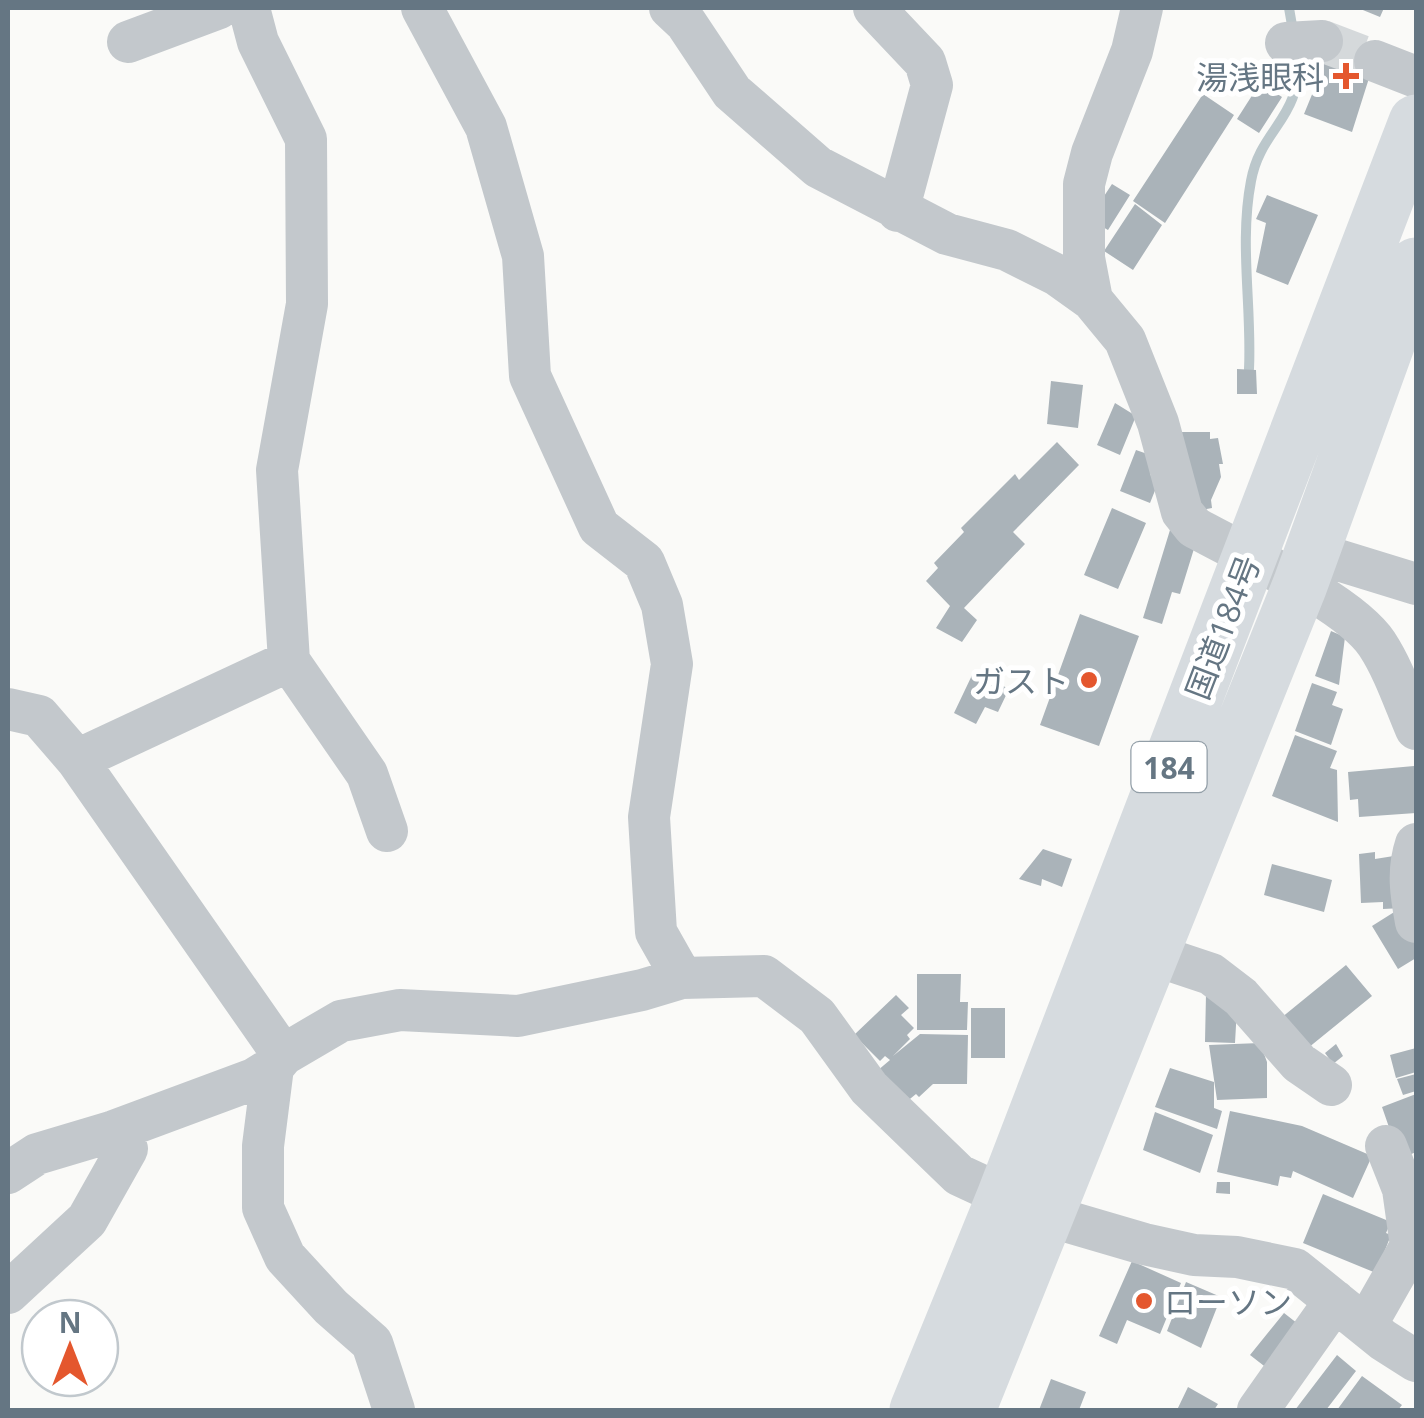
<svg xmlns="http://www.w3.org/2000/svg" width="1424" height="1418" font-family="'Open Sans','Noto Sans JP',sans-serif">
<rect width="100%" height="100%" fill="#fafaf8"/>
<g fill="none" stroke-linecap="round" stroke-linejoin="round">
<path stroke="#bbc7cb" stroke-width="10" d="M1289 8 1293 31
M1249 369C1252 307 1239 243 1251 181 1261 126 1304 119 1297 53"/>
</g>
<path fill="#aab3b9" d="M1358 8H1384L1380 17Z
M1324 37 1376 56 1352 132 1304 114 1320 75 1310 72Z
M1260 83 1282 97 1259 133 1237 119Z
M1203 94 1234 115 1165 223 1133 201Z
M1112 184 1130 195 1108 230 1089 219Z
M1267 195 1318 215 1288 285 1256 272 1266 223 1256 219Z
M1135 204 1162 225 1133 270 1104 251Z
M1237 369 1256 370 1257 394H1237Z
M1051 381 1083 385 1078 428 1047 424Z
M1115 403 1136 416 1120 455 1097 445Z
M1174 432H1210V439L1218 438 1223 464H1219L1221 477 1211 500 1212 508 1196 511Z
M1057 442 1079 465 1013 532 1025 544 964 608 977 620 962 642 936 628 950 606 926 581 938 568 934 563 964 532 961 528 1015 474 1019 480Z
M1136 450 1156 457 1150 475 1160 478 1150 503 1120 491Z
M1112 508 1146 523 1118 589 1084 575Z
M1170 530 1197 539 1180 594 1172 592 1162 624 1143 618Z
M1080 614 1139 636 1099 746 1040 725Z
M1331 631 1345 637 1339 685 1315 676Z
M974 671 1009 689 998 712 985 707 976 724 954 713Z
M1312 683 1337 692 1332 705 1343 709 1331 745 1295 731Z
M1295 735 1337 751 1330 768 1337 770 1338 822 1272 796Z
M1414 766 1416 813 1359 817 1358 799 1350 800 1348 772Z
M1043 849 1072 859 1062 887 1042 879 1041 886 1019 879Z
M1375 852V859L1400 855 1403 908 1383 909V902L1361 903 1359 854Z
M1272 864 1332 880 1324 912 1264 895Z
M1399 909 1416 939V958L1398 969 1372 926Z
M1346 965 1372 996 1308 1048 1281 1018Z
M917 974H961L960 1002H968L967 1030H917Z
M1206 994 1237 1008 1235 1043 1205 1042Z
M896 995 909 1008 901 1015 914 1028 907 1035 910 1039 893 1056 920 1034 968 1035 967 1084H933L919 1097 916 1094 905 1103 877 1071 890 1060 885 1056 880 1061 854 1035Z
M971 1008H1005V1058H971Z
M1260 1043 1267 1062V1098L1217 1100 1209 1045Z
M1336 1044 1343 1056 1333 1064 1325 1053Z
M1416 1048V1072L1396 1078 1390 1055Z
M1170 1068 1214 1082V1108L1222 1111 1217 1129 1155 1107Z
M1416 1074V1091L1403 1095 1397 1079Z
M1416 1094V1152L1400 1159 1382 1107Z
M1230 1111 1302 1126 1372 1156 1353 1198 1293 1171 1291 1178 1280 1176 1278 1186 1217 1172Z
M1155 1112 1213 1135 1200 1173 1143 1150Z
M1217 1182H1230V1194L1216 1193Z
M1323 1194 1391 1222 1386 1233 1391 1235 1376 1273 1303 1243Z
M1132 1261 1181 1283 1160 1334 1127 1320 1117 1344 1099 1336Z
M1186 1282 1221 1297 1201 1348 1167 1331Z
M1284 1313 1302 1327 1268 1369 1250 1355Z
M1337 1355 1356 1371 1326 1410H1295Z
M1362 1376 1402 1405 1398 1410H1337Z
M1051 1379 1086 1392 1079 1410H1039Z
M1188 1387 1218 1404 1214 1410H1177Z"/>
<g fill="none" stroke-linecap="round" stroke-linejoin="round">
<path stroke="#d5d9db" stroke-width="42" stroke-dasharray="42 21" stroke-linecap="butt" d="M1322 41 1375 61"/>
<path stroke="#c3c8cc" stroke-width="42" d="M249 8 258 42 306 139 307 304 277 470 289 661 367 774 387 831
M422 8 486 127 523 256 530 376 599 527 644 562 662 605 672 664 649 817 656 932 682 978
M670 8 686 23 732 92 818 167 947 234 1007 250 1057 275 1092 300 1125 340 1158 423 1182 512 1194 527C1242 554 1348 601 1377 644 1394 670 1404 701 1416 729
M874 8 925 62 932 85 898 211
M128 42 219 8
M1286 43 1322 41
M1375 61 1416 77
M1092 300 1084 258V184L1092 153 1132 51 1142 8
M1312 552 1416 584
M8 709 39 716 77 760 283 1055
M77 760 289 661
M1416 844C1407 871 1411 895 1416 922
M1151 954 1211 974 1241 997 1299 1063 1331 1085
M273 1067 263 1146V1208L285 1257 331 1307 372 1343 394 1410
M8 1173 37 1154 114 1131 254 1079 273 1067 283 1055 341 1021 400 1010 518 1016 642 990 682 978 764 976 817 1016 869 1088 959 1175 1045 1215 1144 1244 1194 1255 1237 1257 1295 1269 1383 1340 1416 1361
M8 1293 87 1220 127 1149 114 1131
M1366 1325 1411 1246 1403 1189 1386 1146
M1258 1410 1335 1301"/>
<path stroke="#d6dbdf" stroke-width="55" d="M917 1410 1004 1197 1416 122
M968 1410 1300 585 1416 265"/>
</g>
<g fill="#e4572e" stroke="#fff" stroke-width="4">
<path d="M1341 61h10v10h10v10h-10v10h-10v-10h-10v-10h10z"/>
<circle cx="1089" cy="680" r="10"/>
<circle cx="1144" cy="1301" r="10"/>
</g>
<g text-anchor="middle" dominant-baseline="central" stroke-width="10" stroke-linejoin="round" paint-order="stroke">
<rect fill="#fff" stroke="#939fa8" stroke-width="2.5" x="1131.5" y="742" width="75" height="50" rx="8"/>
<g font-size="30" font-weight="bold" fill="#657683">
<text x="1169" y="767">184</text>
</g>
<g font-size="32" fill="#657683" stroke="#fff" text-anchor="end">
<text x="1324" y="76">湯浅眼科</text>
<text x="1069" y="680">ガスト</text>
<text x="1164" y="1301" text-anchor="start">ローソン</text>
</g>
<g font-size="32" fill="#657683" stroke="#fff">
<text transform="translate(1222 627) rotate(-69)">国道184号</text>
</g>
</g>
<rect width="1424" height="1418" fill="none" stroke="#657683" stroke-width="20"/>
<g transform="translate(70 1348)"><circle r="48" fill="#ffffff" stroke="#c1c8cd" stroke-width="2.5"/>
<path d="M0-8L18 38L0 25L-18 38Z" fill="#e4572e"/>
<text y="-15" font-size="28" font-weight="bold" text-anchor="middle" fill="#657683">N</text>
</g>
</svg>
